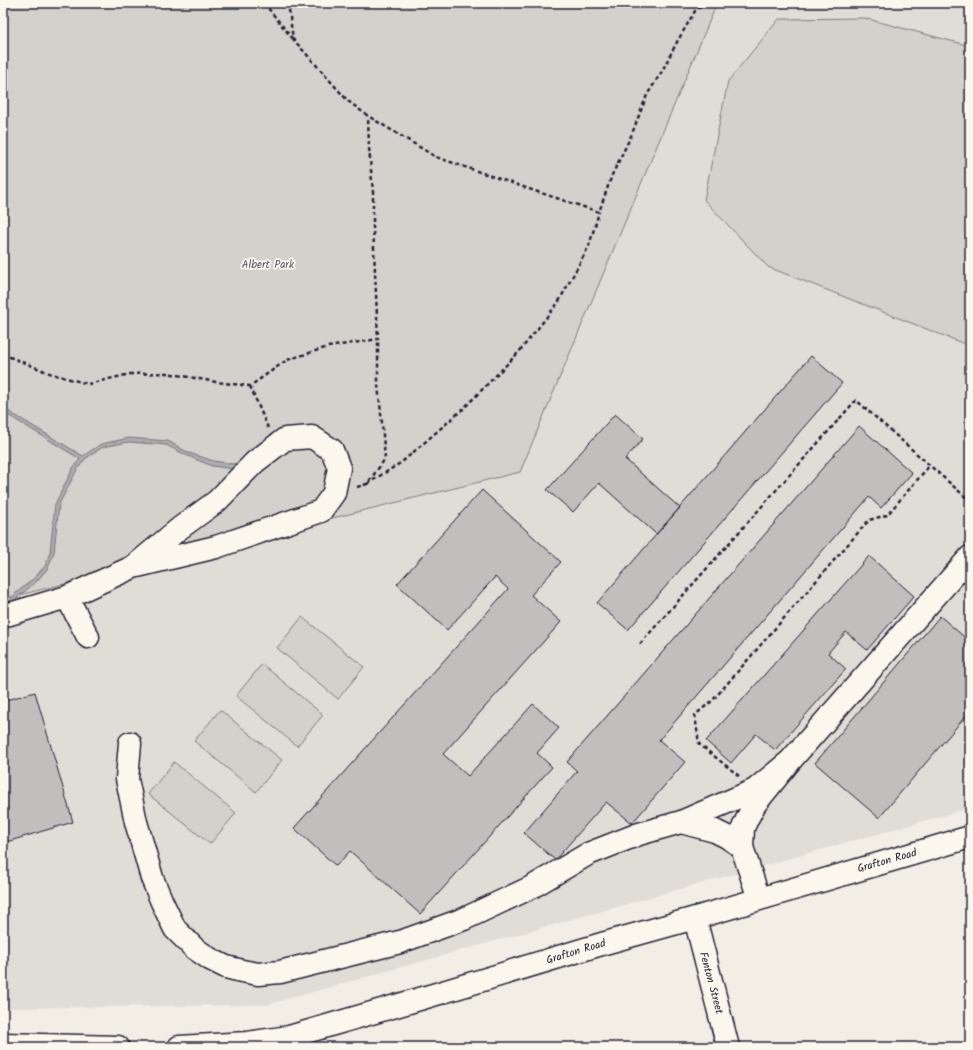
<svg xmlns="http://www.w3.org/2000/svg" width="973" height="1050" font-family="Kalam,sans-serif">
<rect width="100%" height="100%" fill="#f2eee5"/>
<filter id="ink" filterUnits="userSpaceOnUse"><feTurbulence type="fractalNoise" baseFrequency=".025" numOctaves="2"/><feDisplacementMap in="SourceGraphic" scale="8" xChannelSelector="R" yChannelSelector="G"/><feConvolveMatrix kernelMatrix="1 2 1 2 8 2 1 2 1" color-interpolation-filters="sRGB"/></filter>
<g filter="url(#ink)">
<path fill="#e0dcd6" d="M717 3H946L970 9V808L266 1005 3 1008V599L520 472Z"/>
<path fill="#d4d1cc" stroke="#7b7a84" d="M3 3H717L520 472 3 599Z
M946 3H970V9Z
M864 18 970 46V346L768 267 704 200 728 81 779 19Z
M302 617 364 667 338 699 277 648Z
M262 664 323 715 297 746 236 696Z
M220 710 282 760 256 792 194 741Z
M174 762 236 813 210 844 148 794Z"/>
<path fill="#aeabad" stroke="#76747f" d="M3 408 83 456 101 444 129 438 168 441 189 453 214 461 233 464 246 461 255 462 233 469 212 466 188 456 166 445 129 442 103 447 85 459 77 470 59 504 54 552 48 568 36 582 18 597 3 610V608L15 594 33 579 45 566 50 552 55 504 73 468 80 459 3 412Z"/>
<path fill="#c2bebe" stroke="#22223b" d="M811 356 842 383 628 630 597 603Z
M615 414 643 439 625 459 680 508 656 534 599 483 573 512 547 490Z
M859 426 912 473 881 508 869 497 659 740 685 762 632 823 606 802 555 860 524 833 577 771 567 762Z
M482 490 561 562 531 595 561 622 443 754 468 776 533 704 559 728 537 753 552 767 420 914 350 851 336 866 294 828 508 589 495 577 447 630 397 584Z
M869 556 914 596 867 650 846 632 828 653 846 669 775 750 756 734 731 763 706 741Z
M940 616 970 642V711L879 818 815 763Z
M35 692 73 822 3 843V701Z"/>
<g fill="none" stroke-linecap="round" stroke-linejoin="round">
<defs>
<path id="minor" d="M67 597 88 637
M3 616 67 597 133 567 216 547 321 511 334 493 339 468 332 450 312 437 285 439 255 462 217 501 180 528 133 567
M130 743 127 779 136 822 152 878 162 902 175 929 194 948 210 959 226 967 242 971 258 974 280 972 400 942 464 919 532 887 588 854 639 834 681 822 755 790 790 761
M681 822 715 831 727 837 742 847
M759 899 742 847 743 828 748 817 755 804 790 761 970 557
M695 918 728 1047
M3 1044 118 1047
M179 1047 247 1043 289 1037 423 998 605 943 695 918 970 837"/>
</defs>
<use href="#minor" stroke="#22223b" stroke-width="25"/>
<path stroke="#22223b" stroke-width="2.5" stroke-dasharray="4 3" stroke-linecap="butt" d="M264 3 292 38
M288 3 293 39 348 101 368 116 436 157 535 191 599 212 612 175 631 136 647 95 661 73 677 42 695 11 704 3
M3 353 10 357 52 374 88 384 130 374 167 373 216 382 250 386 287 360 328 347 378 339 373 226V192L369 148 368 117
M250 386 268 428
M367 484 402 462 463 409 519 352 558 303 589 246 599 212
M357 487 367 484 385 459 382 423 378 385V339
M640 644 856 400 970 501
M739 776 699 744 695 715 713 700 869 520 887 515 930 465"/>
<use href="#minor" stroke="#fbf7ec" stroke-width="22"/>
</g>
</g>
<g text-anchor="middle" dominant-baseline="central" stroke-width="3.5" stroke-linejoin="round" paint-order="stroke">
<g font-size="11" fill="#575766" stroke="#fbf7ec">
<text x="268" y="265">Albert Park</text>
</g>
<g font-size="11" fill="#22223b" stroke="#fbf7ec">
<text transform="translate(887 861) rotate(-16)">Grafton Road</text>
<text transform="translate(576 952) rotate(-17)">Grafton Road</text>
<text transform="translate(711 983) rotate(75)">Fenton Street</text>
</g>
</g>
<rect width="973" height="1050" fill="none" stroke="#fbf7ec" stroke-width="16"/>
<rect x="8" y="8" width="957" height="1034" fill="none" stroke="#22223b" stroke-width="1.5" filter="url(#ink)"/>
</svg>
